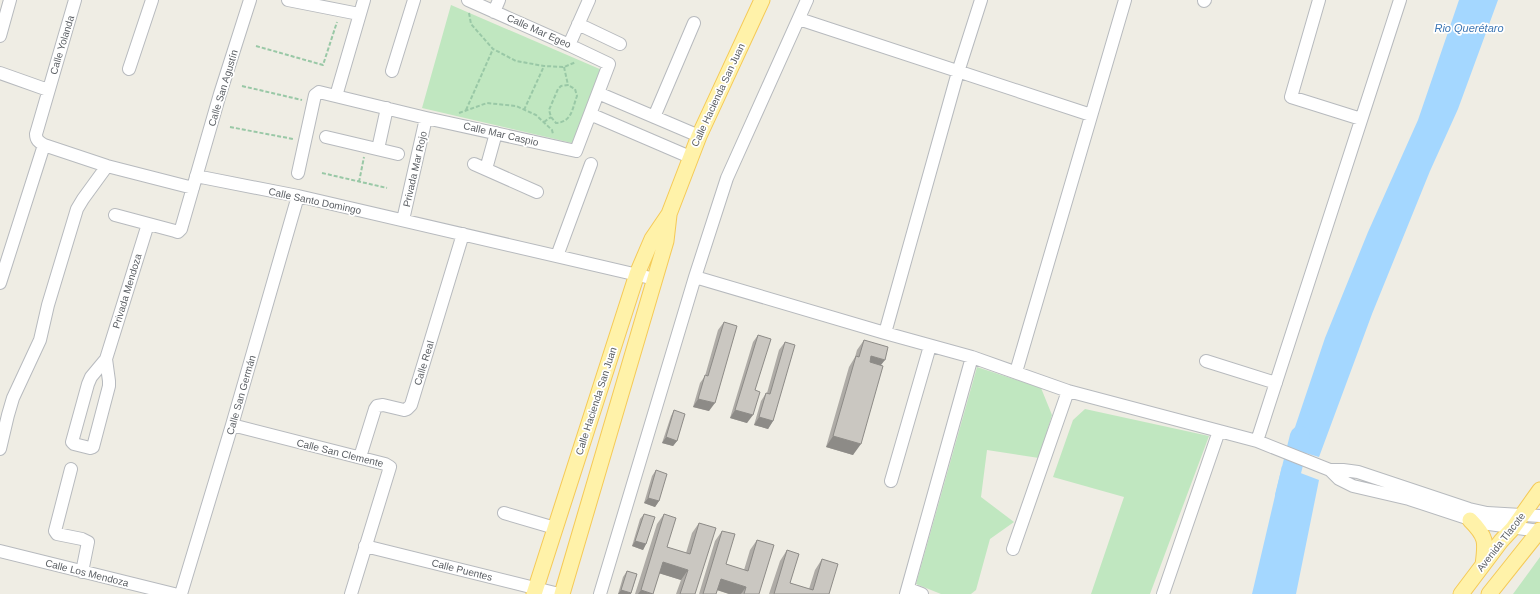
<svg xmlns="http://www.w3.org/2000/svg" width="1540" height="594" font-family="Arial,sans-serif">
<rect width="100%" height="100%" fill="#efede4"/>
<path fill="#c0e7c0" d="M451 5 602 70 572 143 422 108Z
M977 367 1041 388 1052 415 1039 458 987 450 981 497 1014 522 990 539 976 590 971 594H941L916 584Z
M1085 409 1209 436 1150 594H1091L1124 497 1053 477 1073 420Z
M1540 557V594H1513Z"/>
<path fill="#a4d7ff" d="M1459 0H1498L1458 109 1430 171 1372 314 1319 457 1288 448 1325 338 1368 232 1418 120Z
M1282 466 1319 480 1296 594H1252Z"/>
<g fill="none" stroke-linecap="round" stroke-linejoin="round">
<path stroke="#a4d7ff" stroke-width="20" d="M1285 496 1300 436"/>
<defs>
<path id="minor" d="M75 0 36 134C36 140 39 142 44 145L107 166 193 188
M288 0 359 14
M1319 0 1291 97 1361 119
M1204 1 1205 0
M494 12 499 0
M799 19 1091 115
M578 24 620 44
M0 36 10 0
M569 45 589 0
M129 69 152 0
M392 71 414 0
M0 73 48 90
M598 93 699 136
M336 96 364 0
M590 114 690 157
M654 117 694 23
M326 137 398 154
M378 149 387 108
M474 164 537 192
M486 169 496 133
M298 173 315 95 319 92 426 118 576 151 609 64 569 45 468 0
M196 176 298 196 655 279
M115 215 175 231 178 232 181 229 220 94 250 0
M403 220 426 118
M557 256 591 164
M695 277 885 333 972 357 1068 391 1257 441 1330 470 1339 479 1353 486 1409 499 1482 523 1540 531
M0 283 44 145
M885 333 958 72 981 0
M106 359 109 381V386L93 447 90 448 74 444 72 442 88 384 91 377Z
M106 359 148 224
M1206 361 1276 383
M1016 372 1125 0
M232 425 385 464 390 467 351 594
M1257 441 1400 0
M0 449 8 415 13 398 40 340 48 305 77 209 83 199 107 166
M360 457 375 409 377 406 383 405 404 410 407 409 411 405 463 234
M71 469 55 531 57 534 82 539 88 542 82 572
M1330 470H1343L1358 472 1469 509 1487 513 1540 516
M891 481 930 346
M504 513 555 528
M365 546 559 594
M1013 549 1068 391
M0 551 174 594
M909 589 922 594
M181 594 232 425 298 196
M600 594 695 277 727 178 807 0
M906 594 972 357
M1163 594 1219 431"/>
<path id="major" d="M1470 520C1487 537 1486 542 1483 565
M534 594 637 274 652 239 669 214 699 136 762 0
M562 594 666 241 669 215
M1461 594 1501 541 1513 528 1540 490
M1489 594 1540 530"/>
</defs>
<use href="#minor" stroke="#b7babe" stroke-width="14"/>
<use href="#major" stroke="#f5ca57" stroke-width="17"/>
<path stroke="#99c8a6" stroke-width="2" stroke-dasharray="4 2" stroke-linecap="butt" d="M469 13 471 24 493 49 516 61 544 66 564 67 576 62
M256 46 323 65 337 22
M564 67 568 85 561 86 558 89 549 110 551 117 556 123C572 122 572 109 577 96L575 89 568 85
M242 86 302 100
M466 110 493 49
M524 110 544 66
M459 113 487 103 516 106 536 115 552 130 553 134
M544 122 551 117
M230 127 293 139
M322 173 387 188
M359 182 364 157"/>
<use href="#minor" stroke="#fff" stroke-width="12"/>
<use href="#major" stroke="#fff2a9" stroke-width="15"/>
</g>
<path fill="#aeaba6" d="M724 322 709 411 693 407 700 383 705 376 718 330Z
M758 335 755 390 747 423 730 418 753 342Z
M864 340 881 365 853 455 826 447 849 367 855 357 857 350Z
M785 342 773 421 768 429 754 425 761 401 766 393H767L779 350Z
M674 410 677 441 673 446 662 443 671 416Z
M656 470 659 501 655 507 644 503 652 476Z
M644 514 646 544 643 550 632 546 640 519Z
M664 514 667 547 686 553 692 533 699 523 695 594H676L681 580 659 573 653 594H635L657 524Z
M722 531 726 564 744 570 750 550 757 540 759 594H729L717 590 716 594H699L715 541Z
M787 550 790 583 809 589 815 570 822 559 829 594H769L780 561Z
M627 571 637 574 631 594H618L623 577Z"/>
<path fill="#8d8b87" d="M871 356 885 360 877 370 864 366Z
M698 399 715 403 709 411 693 407Z
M735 410 753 415 747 423 730 418Z
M759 417 773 421 768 429 754 425Z
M833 436 861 444 853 455 826 447Z
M666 437 677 441 673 446 662 443Z
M648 498 659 501 655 507 644 503Z
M635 541 646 544 643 550 632 546Z
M663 562 688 570 681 580 655 572Z
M721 579 746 587 741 594H729L714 589Z
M621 590 631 593V594H618Z
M641 590 653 594H638Z"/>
<path fill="#cac7c1" stroke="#8d8b87" d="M724 322 737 326 715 403 698 399 705 375 708 376Z
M758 335 771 339 755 390 760 392 753 415 735 410Z
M864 340 888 347 885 360 871 356 870 362 883 366 861 444 833 436 856 356 859 357Z
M785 342 795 345 773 421 759 417 766 393 770 394Z
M674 410 685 414 677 441 666 437Z
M656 470 667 474 659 501 648 498Z
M644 514 655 517 646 544 635 541Z
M664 514 676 518 667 547 690 554 699 523 716 528 695 594H680L688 570 663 562 653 594 641 590Z
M722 531 735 534 726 564 748 571 757 540 774 545 759 594H744L746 587 721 579 716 594H703Z
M787 550 799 554 790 583 813 590 822 559 838 564 829 594H774Z
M627 571 637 574 631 593 621 590Z"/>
<g text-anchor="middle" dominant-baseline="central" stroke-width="3.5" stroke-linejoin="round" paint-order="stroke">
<g font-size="10" fill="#5c6065" stroke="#fff">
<text transform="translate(539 31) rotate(24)">Calle Mar Egeo</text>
<text transform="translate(62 45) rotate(-73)">Calle Yolanda</text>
<text transform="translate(223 88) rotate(-73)">Calle San Agustín</text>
<text transform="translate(718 95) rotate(-65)">Calle Hacienda San Juan</text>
<text transform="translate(501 134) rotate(13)">Calle Mar Caspio</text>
<text transform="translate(415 169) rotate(-77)">Privada Mar Rojo</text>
<text transform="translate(315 201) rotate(12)">Calle Santo Domingo</text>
<text transform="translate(127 291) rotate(-73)">Privada Mendoza</text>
<text transform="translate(424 363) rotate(-73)">Calle Real</text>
<text transform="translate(241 395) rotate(-74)">Calle San Germán</text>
<text transform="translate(596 401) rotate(-72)">Calle Hacienda San Juan</text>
<text transform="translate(340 453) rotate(14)">Calle San Clemente</text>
<text transform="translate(1501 542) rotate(-52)">Avenida Tlacote</text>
<text transform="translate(462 570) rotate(14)">Calle Puentes</text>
<text transform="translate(87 573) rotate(14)">Calle Los Mendoza</text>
</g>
<g font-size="11" font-style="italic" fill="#3e77b4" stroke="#fff">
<text x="1469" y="28">Rio Querétaro</text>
</g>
</g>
</svg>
